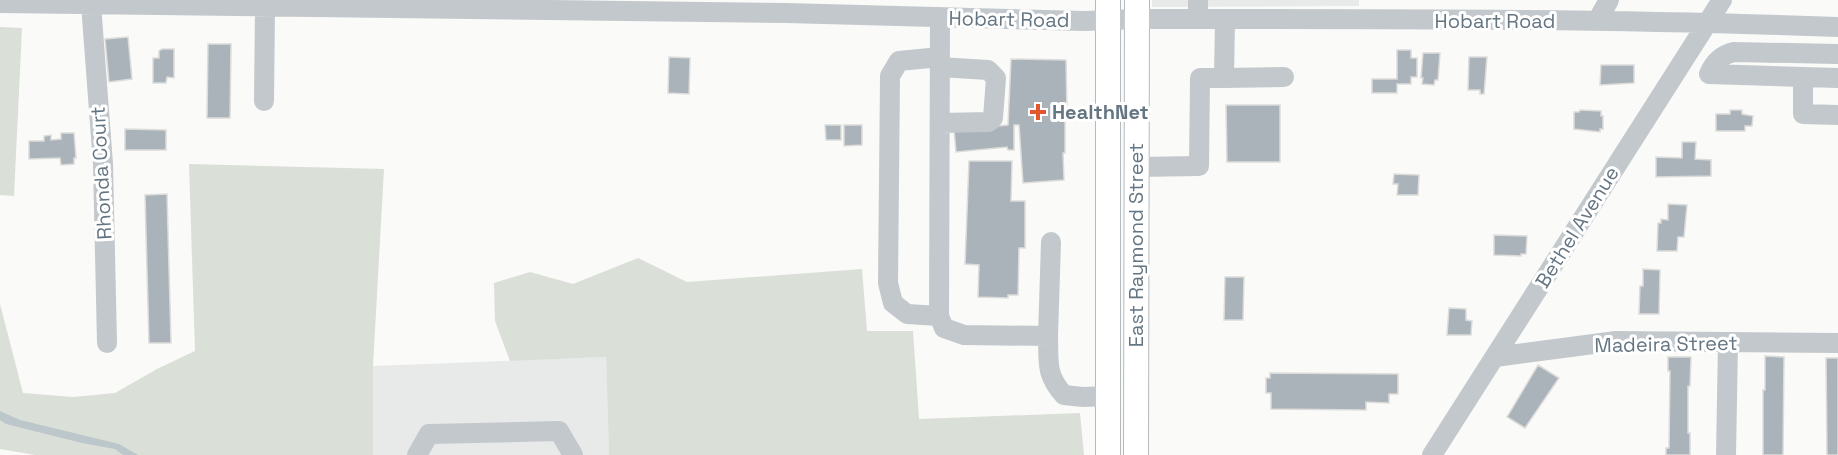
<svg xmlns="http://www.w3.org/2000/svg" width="1838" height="455" font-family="'Space Grotesk',sans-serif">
<rect width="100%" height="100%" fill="#fafaf8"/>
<path fill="#e8e9e9" d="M1152 0H1359V6L1152 7Z
M606 357 609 455H373V366Z"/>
<path fill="#dadfd7" d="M0 27 22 28 14 196 0 195Z
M189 164 384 169 373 366V455H35L0 449V304L23 393 73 397 115 393 157 369 195 351Z
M638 258 687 282 862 269 867 331H913L919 419 1080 413 1084 455H609L606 357 510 361 495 321 494 283 530 272 573 284Z"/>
<path fill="#bbc7cb" d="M0 411 20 420 119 444 138 455H123L115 449 82 443 6 424 0 420Z"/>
<path fill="#aab3b9" stroke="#dcdcda" stroke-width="1.5" d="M128 37 132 79 109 82 105 39Z
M208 44H231L230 118H207Z
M162 49H174V78L167 77 166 83H153V58H159V51Z
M1397 50H1411V58H1417V77H1411V84H1397V93H1372V79H1397Z
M1423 53H1440L1438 80H1435L1434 85 1422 84 1423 78H1421Z
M669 57 690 58 689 94 668 93Z
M1469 57H1487L1484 94H1480V90H1468Z
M1011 59 1066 60 1067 115H1065V153H1063L1064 180 1023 183 1019 125H1014V150H1008L1007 147 956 152 954 130 1008 125Z
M1601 65H1634V83L1600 85Z
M1226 105H1280V162H1227Z
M1580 110 1601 111V116H1603V129H1600V132L1574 129V112H1579Z
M1730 110H1742V114L1753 116 1752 126H1745V131H1716V114H1730Z
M825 125H841V140H826Z
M844 125H862V145L844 146Z
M125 129 166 130V150H125Z
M61 133H74L76 158H74V164L61 165 60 158 29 159V141H44V136L51 135V140L61 139Z
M1682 142H1696L1695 159 1711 160V176L1656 177V157L1682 158Z
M969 161H1012L1011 201H1025V248H1019L1018 295H1008V298L978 297 979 265 965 264Z
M1394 174 1419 175 1418 195H1397L1398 184H1393Z
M167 194 171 343H149L145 195Z
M1668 204 1687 205 1684 237H1678L1677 251H1657L1658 223H1661V219L1668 220Z
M1494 235 1527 236 1526 254H1521V256L1494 255Z
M1643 269 1660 270 1659 314H1639L1640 286H1643Z
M1225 277H1244L1243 320H1224Z
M1449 308 1466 309V320L1472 321 1471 335H1447Z
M1765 356 1784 357 1783 455H1763V390H1765Z
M1668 357H1691L1690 386H1688V433H1690V455H1666V448H1669L1670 371H1668Z
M1826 358H1838V455H1827Z
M1538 365 1559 378 1525 428 1507 417Z
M1270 373 1398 374V394H1389V403L1366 402V410L1271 409V393H1266V378H1270Z"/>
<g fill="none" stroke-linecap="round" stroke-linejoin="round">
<defs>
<path id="major" d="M1108 455V0
M1136 455 1137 0"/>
</defs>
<use href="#major" stroke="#b5babe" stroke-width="26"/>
<path stroke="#c3c8cc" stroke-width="20" d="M0 3 786 13 1084 21 1137 19C1370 19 1604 18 1838 27
M91 4 103 164 107 343
M940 17 939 316 944 328 964 335 1048 336C1049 362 1045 374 1064 395L1083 397 1108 396
M1198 19V0
M1597 21 1609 0
M1838 54 1734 52C1721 55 1714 62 1709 74L1838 78
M1803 77V114L1838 115
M1224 78 1284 77
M264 101 265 6
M940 123 989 122 993 118 996 78 988 70 940 67
M1136 167 1199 166 1200 78H1224L1225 19
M939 316 907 314 893 303 888 283 890 76 899 61 940 57
M1048 336 1051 242
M1495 357 1616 341 1838 343
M417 455 429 434 559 431 573 455
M1432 455 1722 0
M1726 455 1728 342"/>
<use href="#major" stroke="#fff" stroke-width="24"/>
</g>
<path fill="#e4572e" stroke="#fff" stroke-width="2" d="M1035 103h6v6h6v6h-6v6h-6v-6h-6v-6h6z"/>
<g text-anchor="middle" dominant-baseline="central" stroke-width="6" stroke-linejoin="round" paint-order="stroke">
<g font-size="20" fill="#657683" stroke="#fff">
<text transform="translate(1009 19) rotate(1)">Hobart Road</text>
<text x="1495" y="21">Hobart Road</text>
<text transform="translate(101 173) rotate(-93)">Rhonda Court</text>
<text transform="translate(1577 227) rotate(-58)">Bethel Avenue</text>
<text transform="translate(1136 245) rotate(-90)">East Raymond Street</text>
<text transform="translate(1666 344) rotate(-1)">Madeira Street</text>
</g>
<g font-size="20" font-weight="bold" fill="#657683" stroke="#fff" text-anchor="start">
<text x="1052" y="112">HealthNet</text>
</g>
</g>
</svg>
